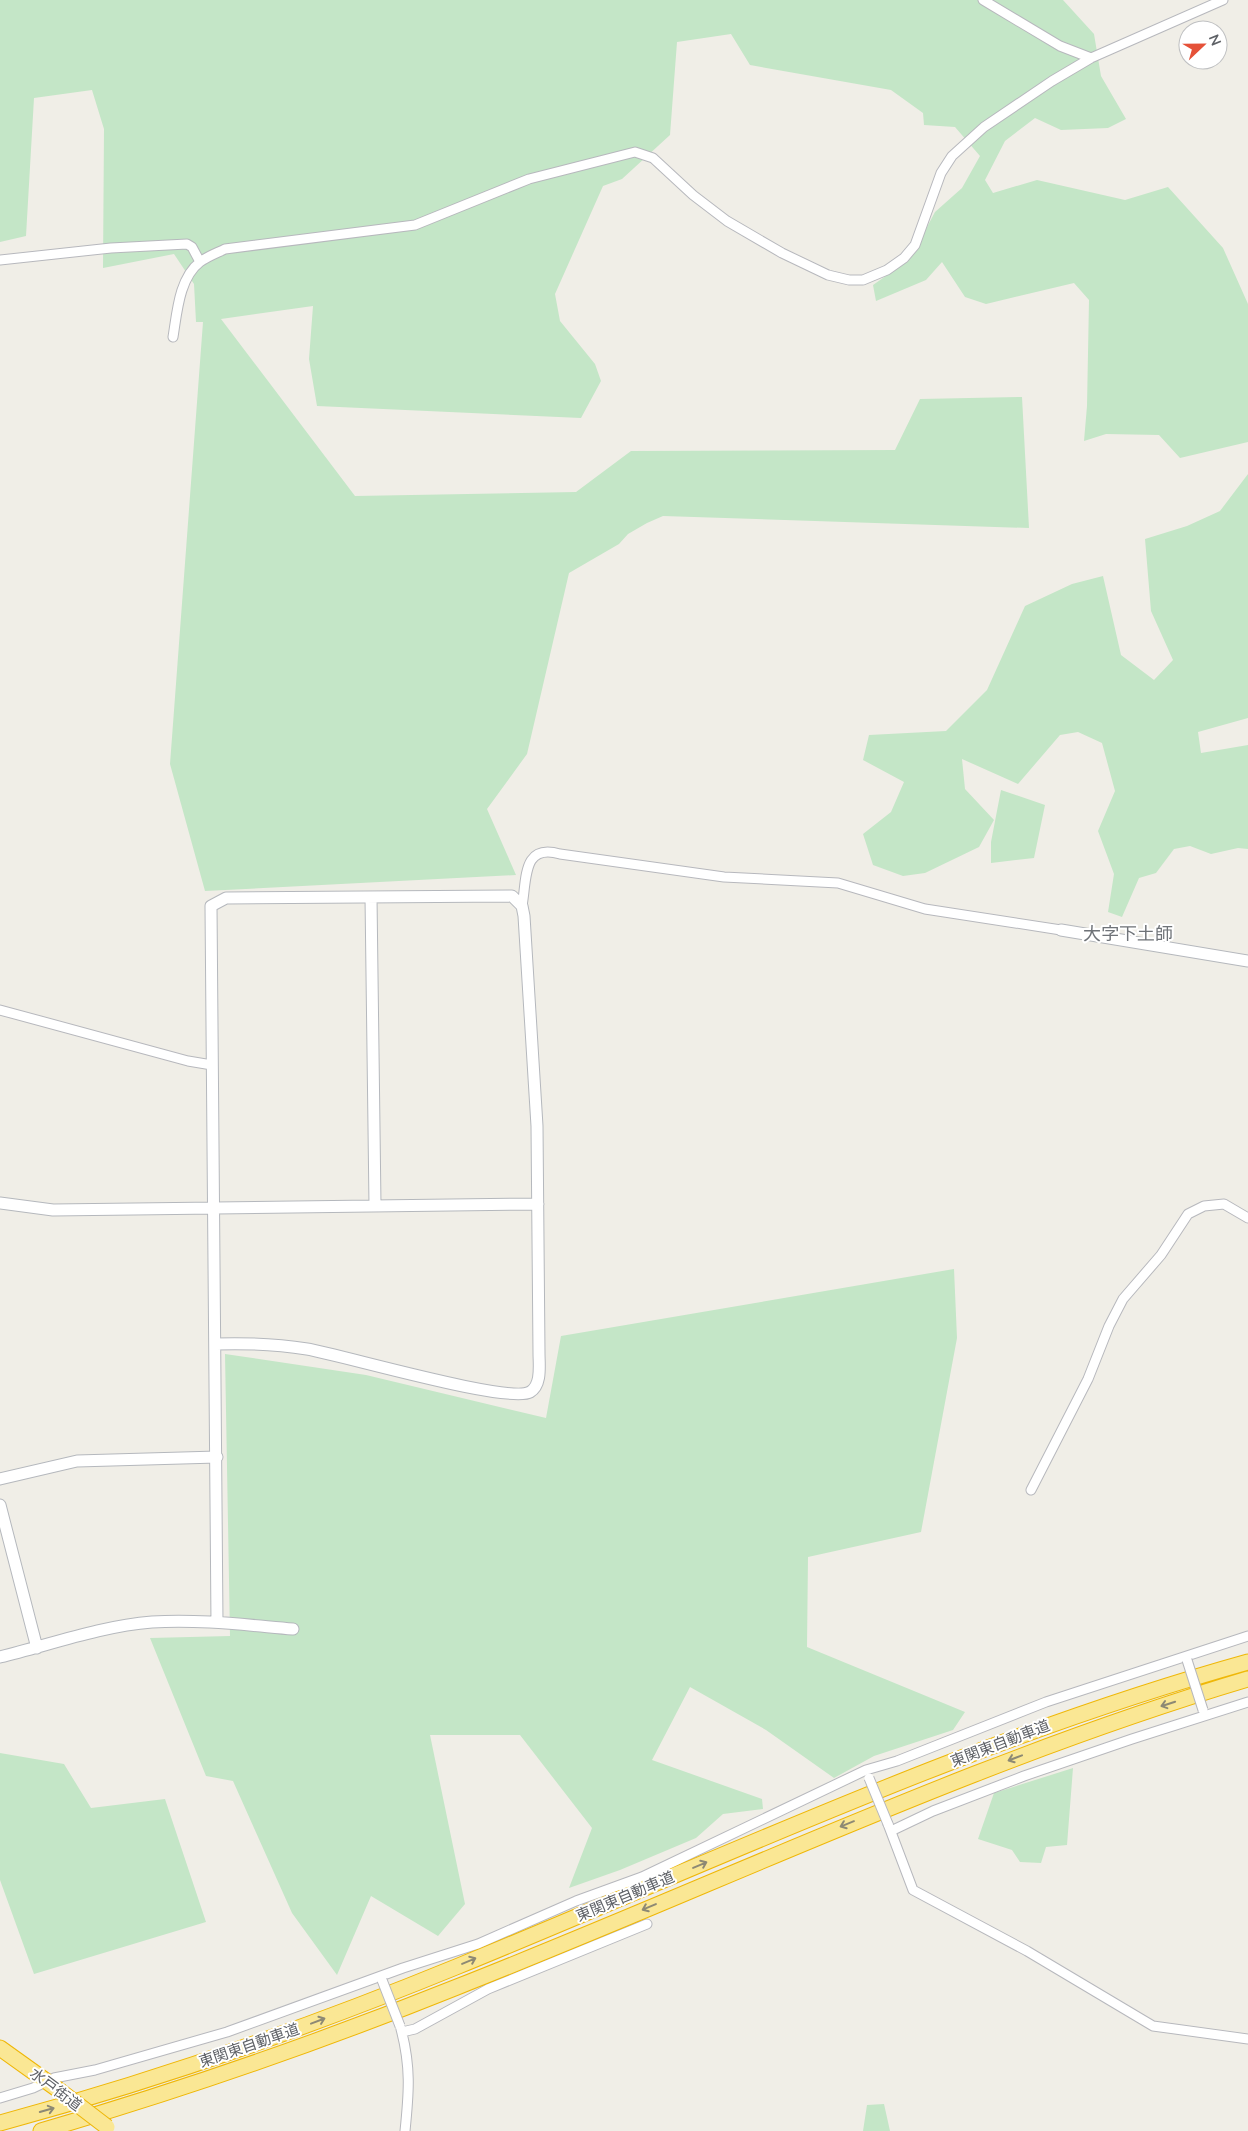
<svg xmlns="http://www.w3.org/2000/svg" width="1248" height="2131" font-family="Mulish,'Noto Sans JP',sans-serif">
<rect width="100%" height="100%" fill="#f0eee7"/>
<path fill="#c4e6c7" d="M0 0H1063L1094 34 1101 76 1126 119 1108 128 1061 130 1035 118 1005 141 985 180 993 193 1037 180 1125 200 1168 187 1223 248 1248 304V442L1180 458 1159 435 1106 434 1084 441 1087 406 1089 300 1074 283 986 304 965 297 942 262 926 280 876 301 873 285 910 259 935 212 962 188 980 156 955 127 924 125 923 113 891 90 750 65 731 34 677 42 670 135 622 179 603 186 555 294 560 321 595 364 601 381 581 418 317 406 309 359 313 306 221 319 355 496 576 492 631 451 895 450 920 399 1022 397 1029 528 663 516 647 523 628 534 619 544 569 573 527 754 487 809 516 875 205 891 170 764 203 322H196L194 284 174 254 103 268 104 129 92 90 34 98 26 236 0 242Z
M1248 474V718L1198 732 1201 753 1248 745V849L1238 848 1211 854 1190 846 1174 849 1156 873 1139 878 1122 917 1108 912 1114 874 1098 831 1115 791 1102 743 1078 732 1060 735 1018 784 962 759 965 789 994 820 979 847 925 873 903 876 873 865 863 834 891 812 904 782 863 760 869 735 946 731 987 690 1025 606 1072 584 1103 576 1121 655 1154 680 1173 660 1151 611 1145 539 1187 526 1220 511Z
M1001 790 1045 805 1034 858 991 863V842Z
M954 1269 957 1338 921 1532 808 1557 807 1647 965 1712 953 1730 874 1756 834 1778 766 1730 690 1687 652 1760 762 1799 763 1809 723 1814 696 1838 620 1870 569 1888 592 1828 520 1735H430L465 1904 438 1936 371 1896 337 1975 292 1913 233 1781 206 1776 150 1638 230 1636 225 1354 366 1375 546 1418 561 1336Z
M0 1753 64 1764 91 1808 165 1799 206 1922 34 1974 0 1880Z
M1073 1768 1067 1845 1046 1847 1041 1863 1020 1862 1012 1850 978 1839 994 1793Z
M884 2104 890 2131H863L867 2105Z"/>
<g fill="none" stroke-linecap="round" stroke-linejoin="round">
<defs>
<path id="street" d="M983 0 1060 46 1091 58
M0 260 111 248 187 244 192 247 200 262
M173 337C177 313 179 278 200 262 208 256 217 253 225 249L415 225 529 179 635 152 653 158 693 195 727 221 782 253 828 275 849 280H863L887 270 904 258 915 245 941 173 952 156 984 127 1052 81 1091 58 1223 0
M522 906C527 879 522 843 560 854L724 877 838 883 925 909 1061 930
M0 1010 188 1061 212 1065
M1031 1490 1088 1379 1109 1326 1123 1299 1161 1255 1188 1214 1204 1206 1224 1204 1248 1218
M888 1824 913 1890 1027 1951 1153 2026 1248 2039
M891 1831 933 1811 1024 1776 1132 1739 1248 1702
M401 2029C411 2067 409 2092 405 2131
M402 2032 415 2029 488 1989 647 1924
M0 2098 33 2088 54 2078 95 2070 227 2032 403 1968 478 1944 576 1901 642 1877 866 1770 897 1761 1046 1702 1248 1636"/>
<path id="secondary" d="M371 897 375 1205
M1061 930 1248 961
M0 1203 53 1210 538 1204
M215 1344C246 1343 276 1344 307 1349 342 1355 509 1404 530 1392 542 1385 539 1365 539 1353L537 1126 524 916 522 906 512 896 226 898 211 906 217 1622
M0 1479 77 1461 217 1457
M0 1505 37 1648
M0 1657C49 1645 101 1626 152 1622 199 1619 246 1625 293 1629"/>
<path id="highway" d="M0 2048 60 2091
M0 2123C155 2081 307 2028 456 1967 718 1860 975 1738 1248 1662
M41 2131C182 2090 320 2042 457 1987 721 1883 976 1760 1248 1679"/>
</defs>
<use href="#street" stroke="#b7b8bd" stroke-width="11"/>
<use href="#secondary" stroke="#b5b8bd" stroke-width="13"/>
<use href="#highway" stroke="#efb707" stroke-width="17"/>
<use href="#street" stroke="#fff" stroke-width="9"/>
<use href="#secondary" stroke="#fff" stroke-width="11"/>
<use href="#highway" stroke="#fae794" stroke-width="15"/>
<defs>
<path id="street-bridge" d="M1187 1660 1203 1710
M869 1778 888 1824
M382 1980 400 2026"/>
<path id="highway-bridge" d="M60 2091 107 2127"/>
</defs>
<use href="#street-bridge" stroke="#b7b8bd" stroke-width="11" stroke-linecap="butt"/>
<use href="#highway-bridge" stroke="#efb707" stroke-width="17" stroke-linecap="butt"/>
<use href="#street-bridge" stroke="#fff" stroke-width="9"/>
<use href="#highway-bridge" stroke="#fae794" stroke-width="15"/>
</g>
<defs><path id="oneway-shaft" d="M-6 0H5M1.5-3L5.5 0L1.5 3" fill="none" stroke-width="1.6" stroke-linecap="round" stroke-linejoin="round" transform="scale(1.25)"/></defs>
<g stroke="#8d8974">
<use href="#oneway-shaft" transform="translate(1168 1704) rotate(162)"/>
<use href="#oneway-shaft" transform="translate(1015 1758) rotate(159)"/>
<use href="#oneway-shaft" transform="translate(847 1824) rotate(158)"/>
<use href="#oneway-shaft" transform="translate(700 1865) rotate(-23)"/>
<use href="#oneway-shaft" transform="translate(649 1907) rotate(157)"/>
<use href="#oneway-shaft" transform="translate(469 1961) rotate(-23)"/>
<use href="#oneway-shaft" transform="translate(318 2021) rotate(-21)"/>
<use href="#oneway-shaft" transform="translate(47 2110) rotate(-16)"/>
</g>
<g text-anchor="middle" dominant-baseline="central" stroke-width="4" stroke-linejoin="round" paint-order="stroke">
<g font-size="15" fill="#5e6166" stroke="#fff">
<text transform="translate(1000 1743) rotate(-21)">東関東自動車道</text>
<text transform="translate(625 1896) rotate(-23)">東関東自動車道</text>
<text transform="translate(249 2045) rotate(-19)">東関東自動車道</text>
<text transform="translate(56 2089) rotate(37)">水戸街道</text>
</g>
<g font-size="18" fill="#6f7378" stroke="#fff">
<text x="1128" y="933">大字下土師</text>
</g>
</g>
<g transform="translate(1203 45) rotate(68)"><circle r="24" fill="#ffffff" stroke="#bfc0c2"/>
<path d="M0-4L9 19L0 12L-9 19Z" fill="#e55138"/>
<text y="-8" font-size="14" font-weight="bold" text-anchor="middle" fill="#5e6166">N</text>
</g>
</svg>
